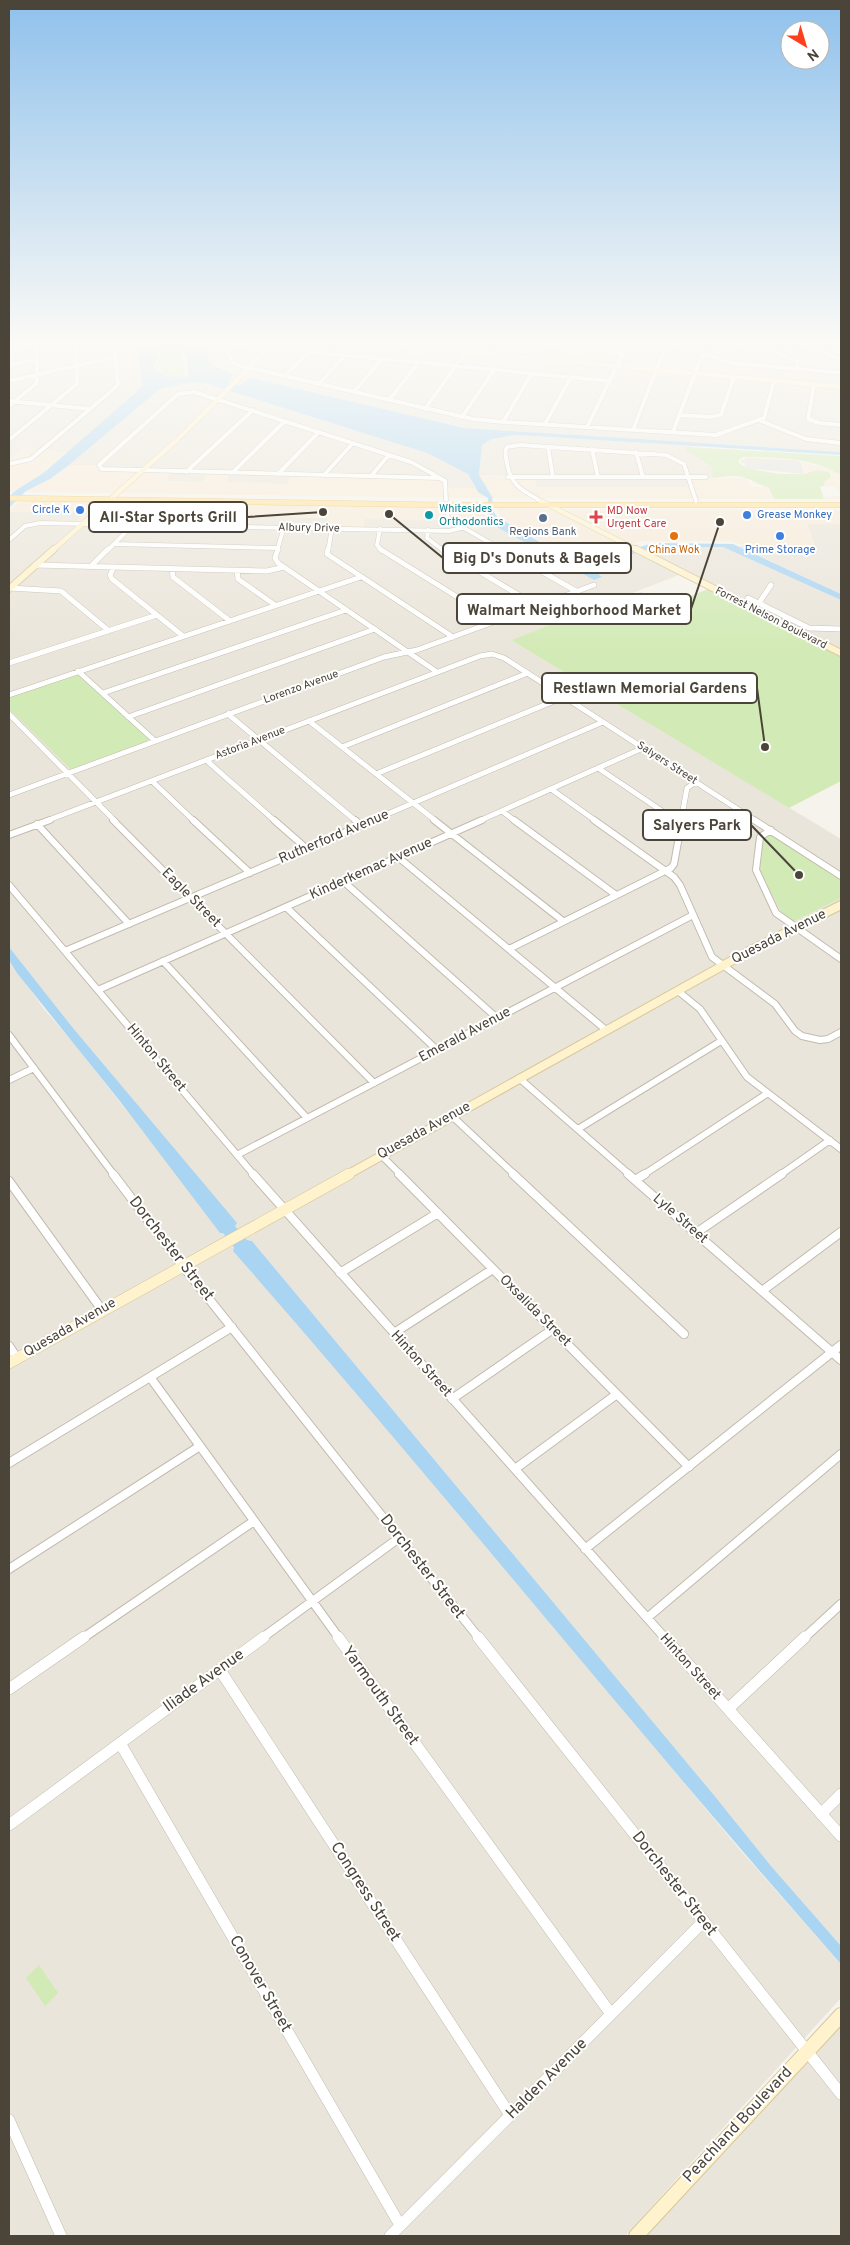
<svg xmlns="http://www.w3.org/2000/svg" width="850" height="2245" font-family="Overpass,sans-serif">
<rect width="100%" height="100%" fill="#f6f3ec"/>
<path fill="#eae5da" d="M9 343H136L143 386 67 453 23 447 9 460V381L114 358 116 353H113V357L9 380Z
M202 343H841V452L707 443 750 427 704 444 464 428 252 378 239 385 227 382 233 375 212 365Z
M192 382 221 387 427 453 468 474 475 488H448L445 480 287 484 166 481 170 472 103 468 100 465H69L160 389Z
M516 435 693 446 692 455 712 467 713 478 690 477 689 487H536L535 477 479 475 482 445 492 439Z
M9 512H87L74 523 145 525 151 513 239 516 237 523 251 516 328 518 326 526 363 527 365 519 446 520 468 532 493 523 594 580 592 570 596 567 653 547H723L841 600V649L716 586 708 589 679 575 511 640 841 839V879L793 922 841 898V1946L771 1866 713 1794 252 1241 247 1240 235 1226 236 1223 73 1028 9 947V838L491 653 9 833V709L71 770 9 697Z
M807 524H841V594L739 546H815Z
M9 960 44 1009 71 1040 234 1247 233 1251 358 1393 741 1851 841 1964V1998L625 2236H9Z
M841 2024V2236H646L695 2182Z"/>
<path fill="#f7ead8" d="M22 447 67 453 34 480 14 492H9V460Z
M803 462 833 470 841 475V499H824L823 494 826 497 841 496 836 487 824 486 817 470 805 473Z
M69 465H96L99 469 105 471 170 473 167 481 202 482 207 473 229 474 227 482 287 484 290 476 439 479 442 482 443 488H475L488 498 24 492 50 479Z
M479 475 535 478 536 487H694L692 479 747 478 751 487H767L772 499 492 498Z
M19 500 485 509V516L491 524 468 532 446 520 365 519 363 527 325 526 328 518 252 516 249 524 237 523 238 516 151 513 145 525 73 524 86 512H9Z
M496 508 551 509 627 548 590 561H576L504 521Z
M566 510H841V524H807L815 546H746L730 541H642L632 544Z"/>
<path fill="#e6e2dd" d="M745 458 795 460 801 462 804 474 746 468 745 463H741V460H745Z"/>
<path fill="#d2eab5" d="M153 343H180L186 373C176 382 163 376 156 367L160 356Z
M688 447 841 456V475C812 457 777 458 744 457L739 460V463L747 468 779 474H804L817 470 829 472 831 477 824 482V486L820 487 824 499H774L768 487C760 486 753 480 746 478 735 474 724 477 713 478L712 467 685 450Z
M708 589 841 656V781L789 808 511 640 624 596 653 612Z
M78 673 152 741 71 770 9 709V697Z
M767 835H771L841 879V898L793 922 782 913 760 872 764 839Z
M39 1965 58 1993 45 2006 26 1978Z"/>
<path fill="#e5e3e0" d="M641 592 661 600V606L655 608 632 596Z"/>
<path fill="#a9d4f2" d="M136 343H152L159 356 154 367C165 379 173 378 188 376L187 362 181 343H202L212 365 234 375 227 382 239 385 252 378 464 428 841 452V455L516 435 492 439 482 445 479 475 492 497 494 512 497 517 574 562H591L653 543 733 544 841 594V600L723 547H653L596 567 593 570 602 577 594 580 495 526 487 512 488 498 478 492 468 474 427 453 208 384 192 382 160 389 69 465 50 479 26 491 9 508V497C19 486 35 480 47 470L143 386Z
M9 947 73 1028 237 1223 235 1226 247 1240 252 1241 713 1794 771 1866 841 1946V1964C634 1730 439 1485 233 1251L234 1247 223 1233H220L119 1100 17 973 9 960Z"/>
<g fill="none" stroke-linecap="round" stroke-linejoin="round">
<defs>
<path id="street-far4" d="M223 343 233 363 237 365 473 419 503 422 716 435 764 418 774 381
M522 343 623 353
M649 343 664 350
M751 343 797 361 798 369
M798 343 841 359
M223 344 270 348
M9 350 37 344
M664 350 684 343
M309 352 610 381
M708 355 732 363 841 373
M9 365 37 359
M285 376 317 343
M9 381 115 357
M319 384 345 355
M814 385 808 419 819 423 841 425
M194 392 411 462 440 478 102 469 99 465 178 394Z
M354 392 382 359
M389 400 419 362
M9 401 90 409
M9 406 37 383V343
M425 409 472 343
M679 415 710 417 721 415 734 377
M462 417 494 370
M761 421 806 439 841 443
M503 422 532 373
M545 424 571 377
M587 427 628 343
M633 430 664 350
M673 432 701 357 746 343
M9 440 77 384 76 343
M548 447 553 477
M592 449 598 477
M636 452 643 477
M9 464 31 459 116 387 118 384 114 343
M186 472 253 410
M232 473 285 421
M278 474 319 432
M324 475 353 443
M371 476 389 455
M508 477H706
M440 478 445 481 446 500
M541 501C523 491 510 485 507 463 506 457 504 452 507 447L520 445 666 455 684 464 696 501
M446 505 448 517 452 521 504 551
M380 529 377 545 382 551
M428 530 427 538 444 551
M9 540 25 526 40 523 449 531 465 527
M114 544 278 548
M107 551 135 523
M277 551 284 527
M328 551 332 528"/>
<path id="street-far3" d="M278 549 275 558 278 563 437 672
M328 549 327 554 453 637
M380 549 496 621
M442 549 537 606
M502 549 576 591
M35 565 267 571 284 567
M91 566 108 549
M114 567 110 575 112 579 183 636
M172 569 173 577 230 621
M237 570 238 579 275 605
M9 588 61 591 109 631
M748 598 809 628 841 629
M759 603 771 585
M9 663 157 615
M78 671 155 741
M103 693 346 610
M9 695 361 577
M9 714 115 821
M228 714 356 821
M128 717 375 629
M309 721 436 821
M342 747 528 673
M206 760 275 821
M598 768 665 813 682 817
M376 774 564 697
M152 781 194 821
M551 789 596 821
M9 795 384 657 417 650 594 585
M502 811 515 821
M46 821 480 656 492 654 504 658 756 821
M371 821 603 722
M479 821 643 748
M681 821 687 788 696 782"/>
<path id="street-far2" d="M113 820 374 1083
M193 820 250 873
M274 820 306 848
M355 820 361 825
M434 820 563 921
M514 820 616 895
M594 820 674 877 680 885 712 957 775 1004 795 1031 802 1036 820 1040 828 1039 841 1032
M754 820 841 876
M37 824 129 924
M771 830 760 837 756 870 776 913 841 959
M9 835 50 820
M398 857 606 1030
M343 881 497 1018
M9 885 254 1175
M286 907 437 1050
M509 949 671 868 674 864 682 820
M65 951 374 820
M163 961 307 1118
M98 990 482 820
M678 991 700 1009 747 1077 841 1149
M9 1035 114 1175
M519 1078 630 1175
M9 1080 34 1068
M452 1116 515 1175
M578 1129 721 1041
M237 1155 693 915
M381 1155 401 1175
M643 1175 768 1093
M780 1175 830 1140"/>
<path id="street-far1" d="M113 1174 182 1265 479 1638
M253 1174 665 1638
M399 1174 689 1467
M513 1174 684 1334
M628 1174 841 1360
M635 1180 645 1174
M9 1181 102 1310
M696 1233 782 1174
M340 1273 438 1213
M762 1291 841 1232
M394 1333 493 1269
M9 1346 17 1358
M150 1377 339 1638
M452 1399 553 1329
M9 1463 232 1327
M515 1469 617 1394
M585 1549 841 1345
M9 1569 200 1446
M647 1618 841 1454
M83 1638 254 1521
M262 1638 399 1538
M804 1638 841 1604"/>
<path id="street" d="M338 1637 611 2014
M478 1637 841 2094
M664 1637 841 1836
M220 1670 510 2115
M9 1689 84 1637
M728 1709 805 1637
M120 1743 400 2225
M821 1814 841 1794
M9 1825 264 1637
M9 2120 61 2236
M390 2236 704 1921"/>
<path id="secondary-far4" d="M372 343 841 387
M541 501 639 551
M52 551 178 439 274 343"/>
<path id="secondary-far3" d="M636 549 841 653
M9 589 54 549"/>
<path id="secondary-far2" d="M347 1175 749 951 841 905"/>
<path id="secondary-far1" d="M9 1363 349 1174"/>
<path id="secondary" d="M636 2236 841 2015"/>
<path id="primary" d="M9 498 446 505H841"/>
</defs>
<use href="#street-far4" stroke="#c2bbae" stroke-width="5"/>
<use href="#street-far3" stroke="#c2bbae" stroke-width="6"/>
<use href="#street-far2" stroke="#c2bbae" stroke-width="8"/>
<use href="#street-far1" stroke="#c2bbae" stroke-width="10"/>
<use href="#street" stroke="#c2bbae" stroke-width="12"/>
<use href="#secondary-far4" stroke="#d6c79b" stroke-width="5.5"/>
<use href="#secondary-far3" stroke="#d6c79b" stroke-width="8"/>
<use href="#secondary-far2" stroke="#d6c79b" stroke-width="10"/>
<use href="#secondary-far1" stroke="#d6c79b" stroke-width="12"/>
<use href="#secondary" stroke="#d6c79b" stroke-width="16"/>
<use href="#primary" stroke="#e6c16a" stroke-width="6"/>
<use href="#street-far4" stroke="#fff" stroke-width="4"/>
<use href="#street-far3" stroke="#fff" stroke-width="5"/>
<use href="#street-far2" stroke="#fff" stroke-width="6"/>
<use href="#street-far1" stroke="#fff" stroke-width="8"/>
<use href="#street" stroke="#fff" stroke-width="11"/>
<use href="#secondary-far4" stroke="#fff3cd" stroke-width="4.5"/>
<use href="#secondary-far3" stroke="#fff3cd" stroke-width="6"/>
<use href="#secondary-far2" stroke="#fff3cd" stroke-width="8"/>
<use href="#secondary-far1" stroke="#fff3cd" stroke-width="11"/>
<use href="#secondary" stroke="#fff3cd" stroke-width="14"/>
<use href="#primary" stroke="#ffe39c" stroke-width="5"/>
</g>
<linearGradient id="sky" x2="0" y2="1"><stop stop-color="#8fc1ec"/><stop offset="0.52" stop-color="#fbfaf6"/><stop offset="1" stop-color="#fbfaf6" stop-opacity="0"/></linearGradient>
<rect width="850" height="658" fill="url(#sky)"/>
<g fill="#3f7fe0" stroke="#fff" stroke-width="2">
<circle cx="80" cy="510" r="5"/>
<circle cx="747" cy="515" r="5"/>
<circle cx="780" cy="536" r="5"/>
</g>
<circle fill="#0f9aa8" stroke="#fff" stroke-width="2" cx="429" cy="515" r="5"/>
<path fill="#e0444e" stroke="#fff" stroke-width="2" d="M593.5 509.5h5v5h5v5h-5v5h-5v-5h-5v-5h5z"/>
<circle fill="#5c6f8a" stroke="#fff" stroke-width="2" cx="543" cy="518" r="5"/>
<circle fill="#e8710a" stroke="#fff" stroke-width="2" cx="674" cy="536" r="5"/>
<g text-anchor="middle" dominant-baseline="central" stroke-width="4" stroke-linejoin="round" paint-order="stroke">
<g font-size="11" fill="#0d838f" stroke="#fff" text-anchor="start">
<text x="439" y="509">Whitesides<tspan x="439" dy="13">Orthodontics</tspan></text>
</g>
<g font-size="11" fill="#366cbe" stroke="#fff" text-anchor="end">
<text x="70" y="510">Circle K</text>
<text x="757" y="515" text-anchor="start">Grease Monkey</text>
<text x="780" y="550" text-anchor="middle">Prime Storage</text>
</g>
<g font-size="11" fill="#be3a42" stroke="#fff" text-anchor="start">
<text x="607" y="511">MD Now<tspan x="607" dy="13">Urgent Care</tspan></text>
</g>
<g font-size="11" fill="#4b4439" stroke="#fff">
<text transform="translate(309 528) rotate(1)">Albury Drive</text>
<text transform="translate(771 618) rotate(27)">Forrest Nelson Boulevard</text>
<text transform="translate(301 687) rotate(-20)">Lorenzo Avenue</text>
<text transform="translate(250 743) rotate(-21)">Astoria Avenue</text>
<text transform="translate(667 763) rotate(33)">Salyers Street</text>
</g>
<g font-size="11" fill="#4e5e75" stroke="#fff">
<text x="543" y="532">Regions Bank</text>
</g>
<g font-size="11" fill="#c56008" stroke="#fff">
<text x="674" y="550">China Wok</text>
</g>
<g font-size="14" fill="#4b4439" stroke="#fff">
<text transform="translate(334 837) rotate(-23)">Rutherford Avenue</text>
<text transform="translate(371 869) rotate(-24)">Kinderkemac Avenue</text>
<text transform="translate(191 898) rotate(45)">Eagle Street</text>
<text transform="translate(779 937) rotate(-27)">Quesada Avenue</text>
<text transform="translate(465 1035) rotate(-28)">Emerald Avenue</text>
<text transform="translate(156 1058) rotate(50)">Hinton Street</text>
<text transform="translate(424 1131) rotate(-29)">Quesada Avenue</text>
<text transform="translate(680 1219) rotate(41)">Lyle Street</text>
<text transform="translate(535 1311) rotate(45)">Oxsalida Street</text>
<text transform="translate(70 1328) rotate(-30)">Quesada Avenue</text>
<text transform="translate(421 1364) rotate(48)">Hinton Street</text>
<text transform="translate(690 1667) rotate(48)">Hinton Street</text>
</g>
<g font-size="16" fill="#4b4439" stroke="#fff">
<text transform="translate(171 1249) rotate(52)">Dorchester Street</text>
<text transform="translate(422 1567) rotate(52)">Dorchester Street</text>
<text transform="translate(204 1681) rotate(-36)">Iliade Avenue</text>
<text transform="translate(380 1696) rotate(54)">Yarmouth Street</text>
<text transform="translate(674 1884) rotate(52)">Dorchester Street</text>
<text transform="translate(365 1892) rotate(57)">Congress Street</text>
<text transform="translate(260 1984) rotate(60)">Conover Street</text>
<text transform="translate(547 2079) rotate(-45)">Halden Avenue</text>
<text transform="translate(738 2125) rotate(-47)">Peachland Boulevard</text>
</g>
</g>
<path fill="none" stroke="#4b4439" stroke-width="2" d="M323 512L247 517M389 514L443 558M720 522L691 609M765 747L757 688M799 875L751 825"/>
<g fill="#4b4439" stroke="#fff" stroke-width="2">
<circle cx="323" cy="512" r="5"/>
<circle cx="389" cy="514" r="5"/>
<circle cx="720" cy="522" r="5"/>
<circle cx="765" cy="747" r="5"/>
<circle cx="799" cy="875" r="5"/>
</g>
<g fill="#fff" stroke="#4b4439" stroke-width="2">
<rect x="89" y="502" width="158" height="30" rx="5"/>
<rect x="443" y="543" width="188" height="30" rx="5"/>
<rect x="457" y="594" width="234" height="30" rx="5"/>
<rect x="542" y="673" width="215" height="30" rx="5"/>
<rect x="643" y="810" width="108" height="30" rx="5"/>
</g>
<g font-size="15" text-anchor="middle" font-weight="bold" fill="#4b4439">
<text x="168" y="522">All-Star Sports Grill</text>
<text x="537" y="563">Big D's Donuts &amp; Bagels</text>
<text x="574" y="615">Walmart Neighborhood Market</text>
<text x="650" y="693">Restlawn Memorial Gardens</text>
<text x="697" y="830">Salyers Park</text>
</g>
<rect width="850" height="2245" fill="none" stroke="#4b4439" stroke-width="20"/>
<g transform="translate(805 45) rotate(142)"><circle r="24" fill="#ffffff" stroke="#b7b4b0"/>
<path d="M0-4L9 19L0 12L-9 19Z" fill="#fc3f1d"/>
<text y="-8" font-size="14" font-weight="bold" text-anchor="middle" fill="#4b4439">N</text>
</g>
</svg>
